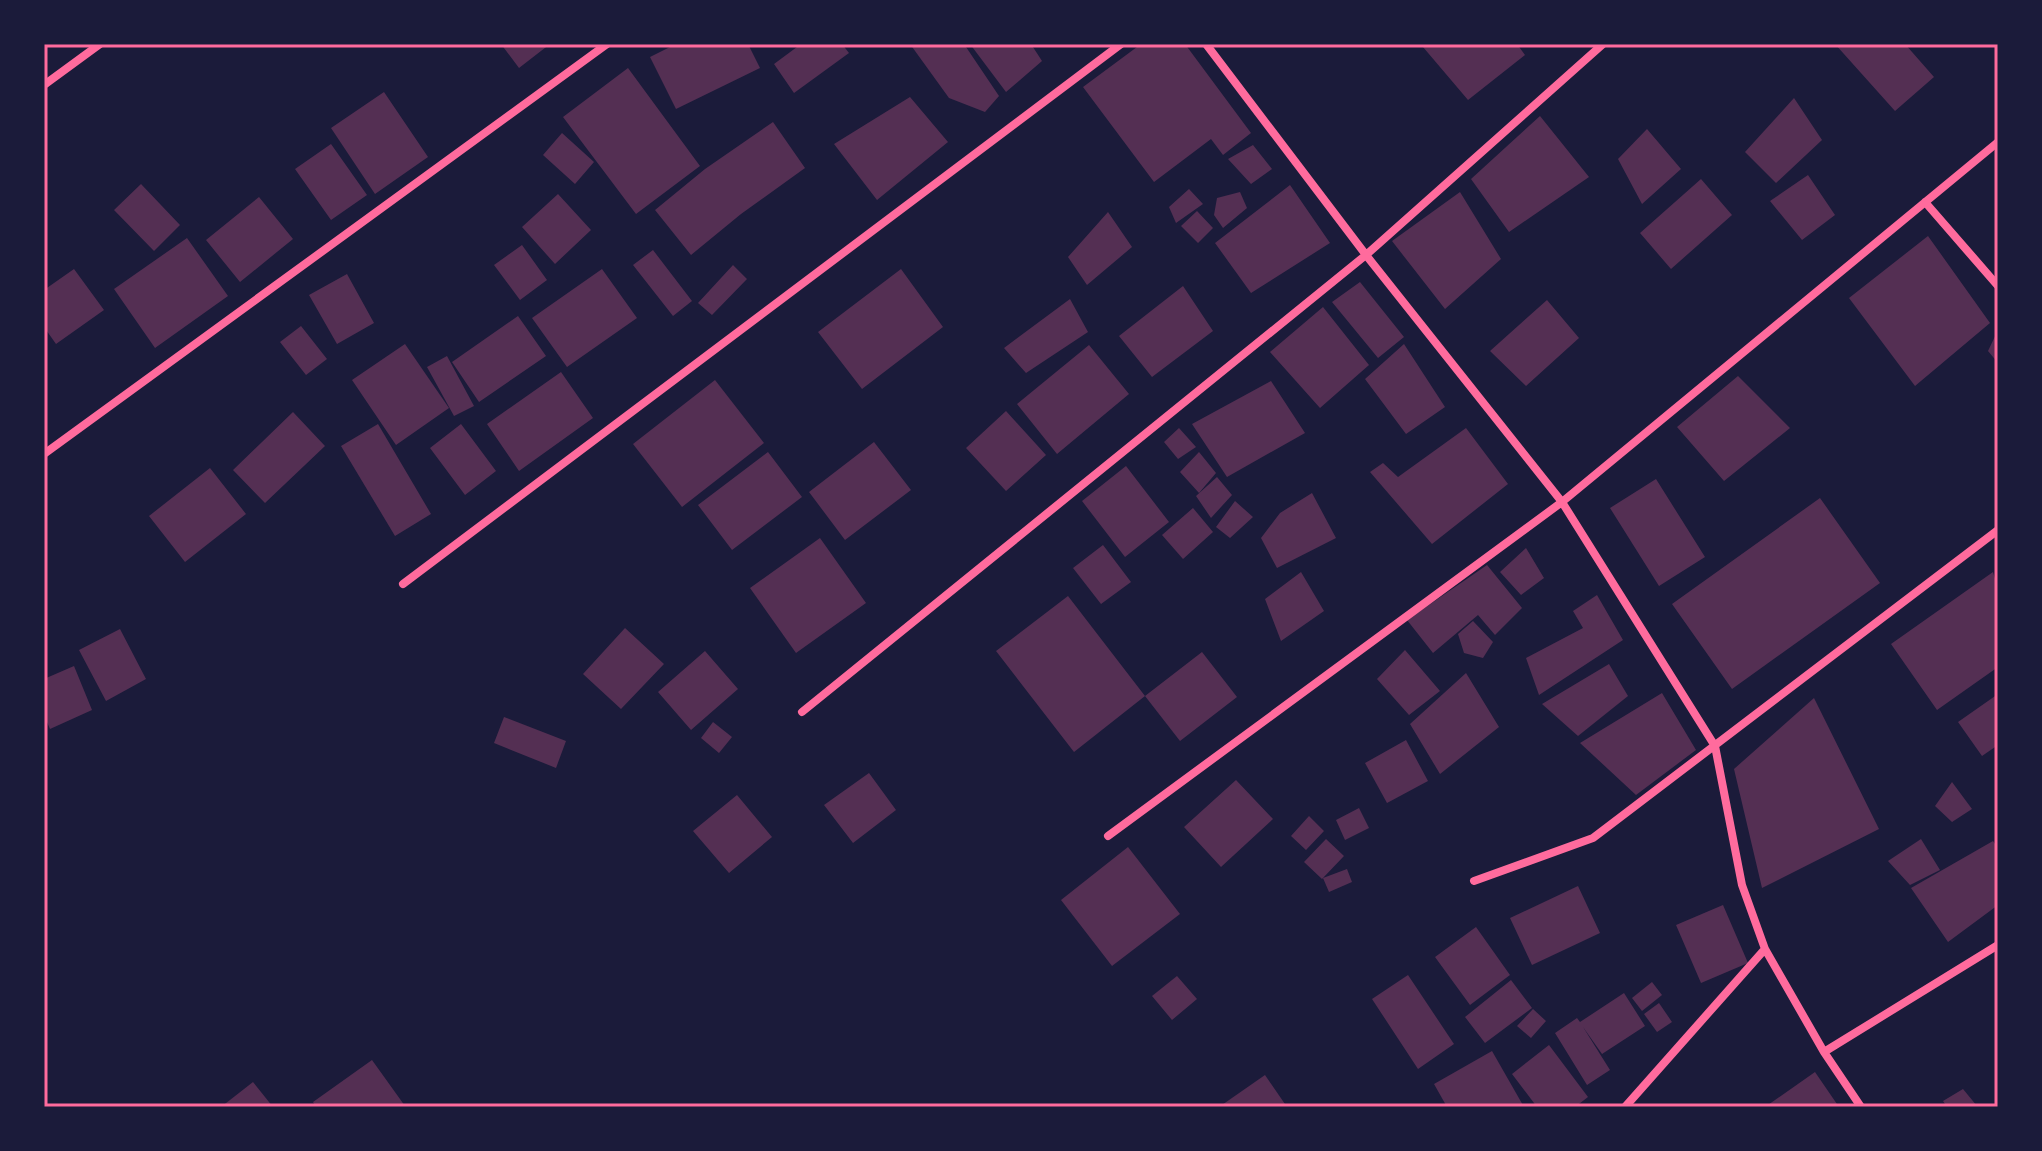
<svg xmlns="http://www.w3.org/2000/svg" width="2042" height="1151" font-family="'DM Sans',sans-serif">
<rect width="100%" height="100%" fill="#1b1b3a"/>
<path fill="#542f53" d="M501 44H550L519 68Z
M676 44H748L760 68 676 109 650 57Z
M801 44H842L849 53 794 93 774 64Z
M910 44H964L999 96 985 112 949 98Z
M970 44H1031L1042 61 1006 92Z
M1141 44H1185L1251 133 1223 155 1211 139 1154 182 1083 87Z
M1427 44H1517L1525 55 1468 100 1423 47Z
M1835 44H1905L1934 77 1895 111Z
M628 68 700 166 636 214 563 117Z
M384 92 428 157 375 194 331 128Z
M910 97 948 142 877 200 834 144Z
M1794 98 1822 140 1776 183 1745 152Z
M1540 116 1589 177 1509 232 1471 179Z
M773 122 805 168 741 214 691 255 655 210 705 169Z
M1647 129 1681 169 1642 204 1618 159Z
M562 133 594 162 575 184 543 155Z
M331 144 367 195 331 220 295 169Z
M1253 145 1272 169 1251 184 1228 159Z
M1808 175 1835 215 1802 240 1770 201Z
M1701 179 1732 215 1671 269 1640 233Z
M141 184 180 225 154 251 114 210Z
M1290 185 1330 243 1251 293 1215 243Z
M1189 189 1203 204 1176 223 1169 207Z
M1240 192 1247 208 1223 228 1214 215 1217 198Z
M1460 192 1501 259 1445 309 1392 241Z
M558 194 591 230 555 264 522 227Z
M259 197 293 239 240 282 206 240Z
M1197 211 1213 228 1198 243 1181 226Z
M1108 212 1132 247 1087 285 1068 257Z
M1928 236 1990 323 1915 386 1849 298Z
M187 238 228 296 155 348 114 289Z
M522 245 547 280 520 300 494 265Z
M653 250 692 301 673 316 633 265Z
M733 265 747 279 712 315 698 303Z
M74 269 104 310 56 344 44 327V290Z
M602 269 637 318 567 367 532 318Z
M901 269 943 327 862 389 818 332Z
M347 274 374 323 337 344 309 295Z
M1360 282 1404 337 1378 358 1332 302Z
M1183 286 1213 331 1152 377 1119 336Z
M1070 299 1088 332 1026 373 1004 348Z
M1547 300 1579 338 1526 386 1490 351Z
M1323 307 1369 365 1320 408 1270 352Z
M518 316 546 356 479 402 452 362Z
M301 326 327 359 306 375 280 342Z
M1998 330V363L1988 351Z
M405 344 449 408 396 445 352 380Z
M1404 344 1445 407 1406 434 1365 379Z
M1089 345 1129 394 1057 454 1017 404Z
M447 356 474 406 454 416 427 367Z
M561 372 593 418 519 471 487 424Z
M1738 376 1790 428 1724 481 1677 427Z
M715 380 764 443 682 507 633 444Z
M1271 381 1305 433 1227 477 1192 424Z
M1006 411 1046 455 1006 491 966 448Z
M293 412 325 446 265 503 233 470Z
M378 424 431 514 395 536 341 446Z
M461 424 496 471 465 495 430 448Z
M1179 428 1196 447 1178 459 1164 442Z
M1466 428 1508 484 1432 544 1370 472 1383 463 1398 477Z
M874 442 911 490 845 540 809 492Z
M768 452 802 497 732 550 698 505Z
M1199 452 1216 473 1199 493 1180 472Z
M1126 466 1169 522 1125 557 1082 501Z
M210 468 246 514 185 562 149 516Z
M1217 477 1232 495 1211 518 1196 496Z
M1656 479 1705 557 1659 586 1610 508Z
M1312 493 1336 538 1277 568 1261 538 1280 513Z
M1820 498 1880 583 1732 689 1672 604Z
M1235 501 1253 517 1230 538 1216 527Z
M1193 508 1213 532 1183 559 1162 535Z
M820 538 866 603 796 653 750 588Z
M1103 545 1131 582 1101 604 1073 568Z
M1526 548 1544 578 1521 595 1500 572Z
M1487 565 1522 608 1495 635 1478 615 1433 653 1407 620Z
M1301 572 1324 611 1281 641 1265 599Z
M1993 572 1998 589V667L1937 710 1891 644Z
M1597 595 1623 640 1539 695 1526 658 1583 628 1573 611Z
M1068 596 1145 696 1074 752 996 651Z
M1473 621 1493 642 1483 658 1464 653 1458 634Z
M625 628 664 664 621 709 583 674Z
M120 629 146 679 106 701 79 650Z
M1405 650 1440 691 1409 715 1377 679Z
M705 651 738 689 691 730 658 692Z
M1202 652 1237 697 1180 741 1145 696Z
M1609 664 1628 696 1578 736 1542 704Z
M74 666 92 710 50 729 44 715V679Z
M1466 673 1499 727 1440 774 1410 724Z
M1662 693 1696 750 1636 795 1580 743Z
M1998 694V745L1982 756 1958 722Z
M1814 698 1879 829 1762 888 1734 769Z
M504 717 566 741 556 768 494 743Z
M713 722 732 737 719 753 701 738Z
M1406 740 1428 781 1387 803 1365 763Z
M869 773 896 810 853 843 824 805Z
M1236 780 1273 819 1221 867 1184 827Z
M1952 782 1972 809 1952 822 1935 806Z
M737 795 772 837 729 873 693 831Z
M1359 808 1369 828 1345 840 1336 820Z
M1309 816 1324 831 1306 850 1291 836Z
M1326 839 1344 856 1322 879 1304 862Z
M1921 839 1940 870 1910 885 1888 861Z
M1993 841 1998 848V905L1948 942 1911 888Z
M1128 847 1180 914 1112 966 1061 900Z
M1347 869 1352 882 1329 892 1323 878Z
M1578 886 1600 933 1532 965 1510 918Z
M1723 905 1748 963 1701 983 1676 925Z
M1476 927 1510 975 1470 1005 1435 957Z
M1408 975 1454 1044 1418 1069 1372 999Z
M1177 976 1197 999 1172 1020 1152 996Z
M1511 980 1532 1008 1485 1043 1465 1017Z
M1652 982 1662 995 1642 1011 1632 998Z
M1624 993 1645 1026 1602 1054 1583 1027 1610 1070 1587 1085 1555 1033 1577 1018 1580 1022Z
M1659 1003 1672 1022 1657 1032 1644 1014Z
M1533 1009 1546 1021 1531 1038 1517 1026Z
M1549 1045 1588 1097 1575 1107H1537L1512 1074Z
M1492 1051 1524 1107H1447L1434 1084Z
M372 1060 405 1106 316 1107 313 1102Z
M1815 1072 1839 1107H1765Z
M1265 1075 1287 1107H1219Z
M253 1082 273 1107H221Z
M1963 1089 1977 1106 1947 1107 1943 1101Z"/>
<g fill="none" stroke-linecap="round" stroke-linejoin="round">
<path stroke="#ff6b9d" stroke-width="8" d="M1206 44 1366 255 1562 502 1715 746 1742 885 1765 949 1824 1052 1861 1107
M44 85 100 44
M1925 202 1998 286
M44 454 607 44
M403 584 1121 44
M802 712 1366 255 1603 44
M1108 836 1562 502 1998 142
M1474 881 1593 838 1998 530
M1824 1052 1998 945
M1625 1107 1765 949"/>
</g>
<rect width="2042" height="1151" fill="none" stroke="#1b1b3a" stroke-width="92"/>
<rect x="46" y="46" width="1950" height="1059" fill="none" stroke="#ff6b9d" stroke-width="3"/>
</svg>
